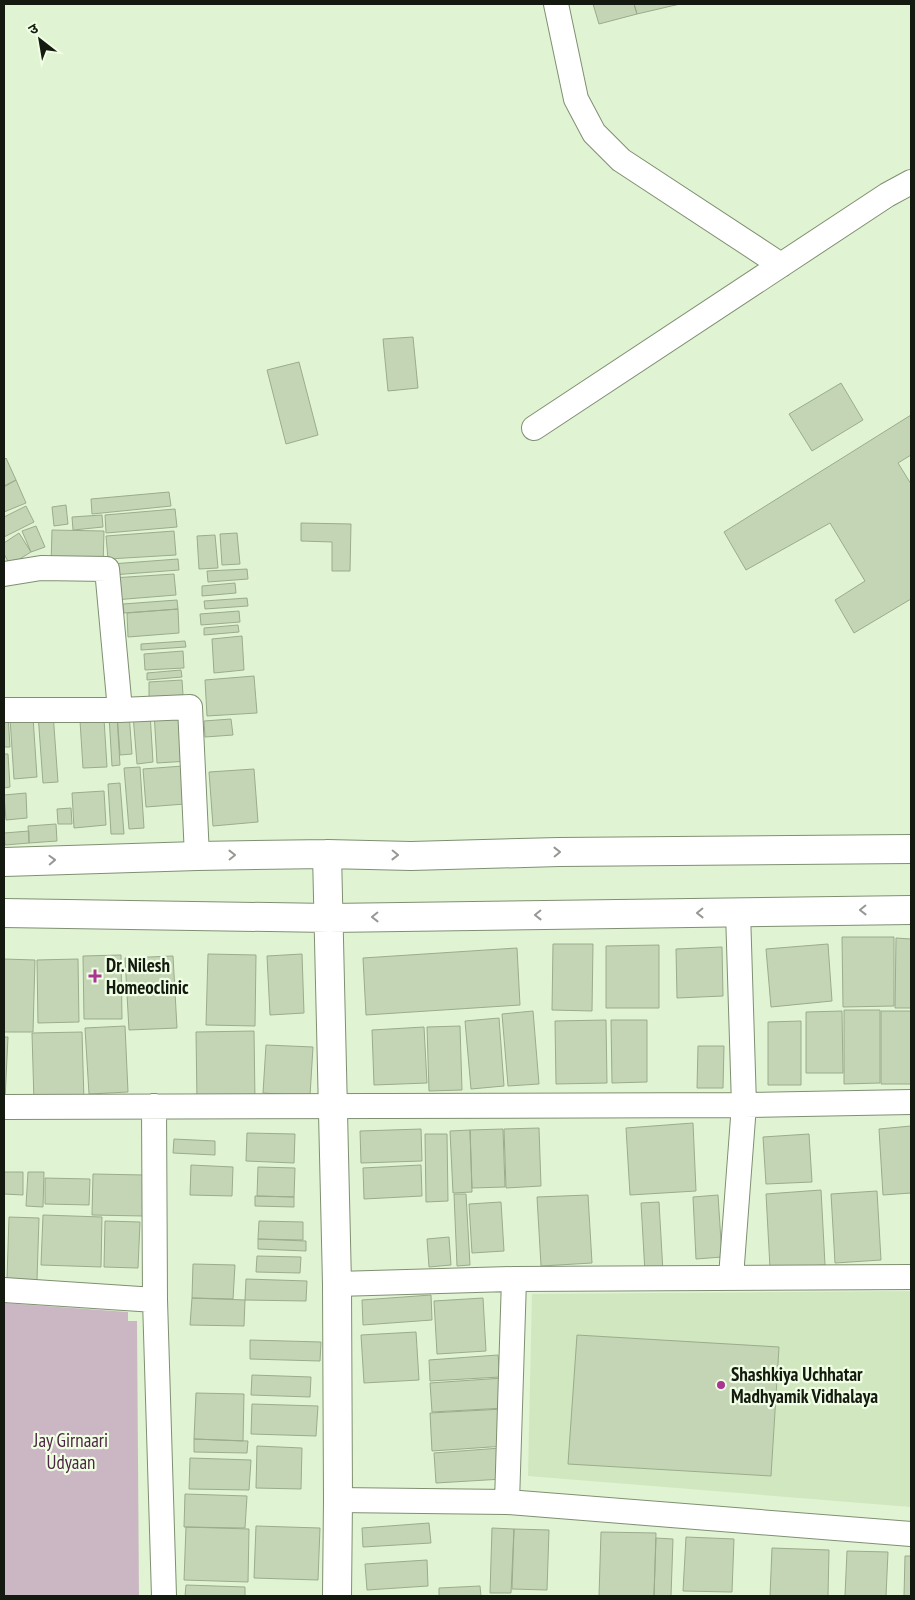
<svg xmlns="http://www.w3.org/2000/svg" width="915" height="1600" font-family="'PT Sans Narrow','Noto Sans Devanagari',sans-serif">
<rect width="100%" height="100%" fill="#e0f3d2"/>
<path fill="#d1e7c0" d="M911 1291V1507L528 1476 532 1294Z"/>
<path fill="#cbb7c4" d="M4 1303 128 1312V1321H137L139 1596H4Z"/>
<path fill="#c3d5b5" stroke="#9bac8d" d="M593 4H634L637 14 599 24Z
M634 4H680L637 14Z
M413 337 418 388 388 391 383 339Z
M299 362 318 435 286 444 267 370Z
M841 383 863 420 812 451 789 414Z
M911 415V455L898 463 911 484V599L854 633 835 600 865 581 830 523 746 570 724 532Z
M6 458 16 480 4 486V460Z
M16 480 26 503 4 512V487Z
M169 492 171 506 92 514 91 499Z
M66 505 68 524 54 526 52 507Z
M26 506 34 522 4 537V517Z
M175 509 177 527 106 533 105 515Z
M102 515 103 527 73 530 72 517Z
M301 523 351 524 350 571H332V542L301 541Z
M36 526 45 547 31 552 22 531Z
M52 530 104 531 103 567 51 565Z
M174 531 176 555 108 559 106 536Z
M19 533 31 552 10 565 4 554V543Z
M237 533 240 564 222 565 220 534Z
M215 535 218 568 199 569 197 536Z
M178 559 179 570 112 575 111 564Z
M247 569 248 579 208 582 207 571Z
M174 574 176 595 114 600 112 578Z
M235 583 236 593 202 596V586Z
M247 598 248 606 205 609 204 601Z
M177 600 178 609 124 613 123 604Z
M178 609 179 633 128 637 127 613Z
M239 611 240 622 201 625 200 614Z
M238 625 239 632 204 635V628Z
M242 636 244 670 214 673 212 639Z
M185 641 186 647 141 650V644Z
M183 651 184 668 145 670 144 654Z
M181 670 182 677 147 680V673Z
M254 676 257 713 207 716 205 680Z
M182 680 183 695 149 697V682Z
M185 709 189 761 157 763 154 712Z
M53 713 58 782 43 783 38 714Z
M117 713H129L132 754 120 755Z
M150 713 153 762 137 764 133 715Z
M4 714H8L10 747H4Z
M109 716H117L120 765 112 766Z
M33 717 37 777 14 779 10 718Z
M104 719 107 767 83 768 80 721Z
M231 719 233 735 205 737 204 721Z
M4 754H8L10 787 4 788Z
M183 766 185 804 146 807 143 769Z
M140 767 144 828 129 829 124 768Z
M254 769 258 822 213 826 209 772Z
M120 783 124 834H111L108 784Z
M104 791 106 825 74 828 72 793Z
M26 793 27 818 6 820 4 795Z
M71 808 72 824H58L57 809Z
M56 824 57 841 29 843 28 826Z
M29 831V843L5 845 4 833Z
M842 937H894V1006L843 1007Z
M896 938 911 939V1008H895Z
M553 944H593L592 1011 552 1010Z
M828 944 832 1001 771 1007 766 949Z
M659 945V1008H606V946Z
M722 947 723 996 677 998 676 949Z
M517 948 520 1005 366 1015 363 958Z
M208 954 256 955 255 1026 206 1025Z
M302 954 304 1013 270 1015 267 956Z
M121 955 122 1019H84L83 956Z
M173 956 177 1028 129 1030 125 958Z
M4 959 35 960 33 1032H4Z
M78 959 79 1022 38 1023 37 960Z
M844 1010H880V1083L844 1084Z
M533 1011 539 1084 508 1086 502 1014Z
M842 1011 843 1073H806V1012Z
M881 1011H911V1084H881Z
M499 1018 504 1086 471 1089 465 1021Z
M606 1020 607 1083 556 1084 555 1021Z
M611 1020H647V1082L612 1083Z
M801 1021V1085H768V1022Z
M125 1026 128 1092 89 1094 85 1028Z
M460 1026 462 1090 429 1091 427 1027Z
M424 1027 427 1083 374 1085 372 1030Z
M254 1031 255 1101 197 1102 196 1032Z
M82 1032 84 1101 34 1102 32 1033Z
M4 1037H8L5 1099H4Z
M266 1045 313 1047 310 1096 263 1093Z
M698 1046H724L723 1088H697Z
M693 1123 696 1191 630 1195 626 1128Z
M911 1126V1193L883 1195 879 1129Z
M539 1128 541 1186 506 1188 504 1129Z
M421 1129 422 1161 361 1163 360 1131Z
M503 1129 505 1187 472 1188 470 1130Z
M470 1130 472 1192 453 1193 450 1131Z
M247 1133 295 1134 294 1163 246 1161Z
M425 1134H447L448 1201 426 1202Z
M809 1134 812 1182 766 1184 763 1137Z
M174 1139 215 1141V1155L173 1153Z
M191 1165 233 1167 232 1196 190 1195Z
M421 1165 422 1196 364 1199 363 1168Z
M258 1167 295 1168 294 1197 257 1196Z
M4 1172H23V1195L4 1194Z
M28 1172H44L43 1207 26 1206Z
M93 1174 144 1175 143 1216 92 1215Z
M45 1178 90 1179 89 1205 45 1204Z
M821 1190 825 1265 770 1268 766 1194Z
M877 1191 881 1260 835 1263 831 1194Z
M454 1194H466L470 1265 457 1266Z
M588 1195 592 1263 541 1266 537 1197Z
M718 1195 722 1257 696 1259 693 1197Z
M255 1196 294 1197V1207L255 1206Z
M501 1202 504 1251 472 1253 469 1204Z
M659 1202 663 1272 645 1273 641 1203Z
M43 1215 102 1217 101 1267 41 1265Z
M9 1217 39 1218 37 1280 7 1279Z
M105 1221 140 1222 138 1268 104 1267Z
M259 1221 303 1222V1240L258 1239Z
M449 1237 451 1265 429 1267 427 1239Z
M258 1239 306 1241V1251L258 1249Z
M257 1256 301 1257 300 1273 256 1272Z
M193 1264 235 1265 233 1299 192 1298Z
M246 1279 307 1281 306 1301 245 1300Z
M431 1295 432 1320 363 1325 362 1300Z
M192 1298 245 1300 244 1326 190 1325Z
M483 1298 486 1351 437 1354 434 1301Z
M416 1332 419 1380 364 1383 361 1335Z
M577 1335 779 1347 771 1476 568 1464Z
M250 1340 321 1342 320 1361 250 1359Z
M498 1355 500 1377 430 1381 429 1360Z
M252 1375 311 1377 310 1397 251 1395Z
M503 1378 505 1408 432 1412 430 1383Z
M196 1393 244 1394 243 1441 194 1439Z
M252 1404 318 1406 316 1436 251 1434Z
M503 1409 505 1446 432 1451 430 1413Z
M194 1439 248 1441 247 1453 194 1452Z
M257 1446 302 1448 301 1489 256 1488Z
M501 1448 503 1479 436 1483 434 1453Z
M190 1458 251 1460 249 1490 189 1489Z
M185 1494 247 1496 245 1528 184 1527Z
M429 1523 431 1543 363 1547 362 1528Z
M256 1526 320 1528 318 1580 254 1578Z
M186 1527 249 1529 248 1582 184 1580Z
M492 1528 514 1529 511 1593H490Z
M514 1529 549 1530 547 1590 512 1589Z
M601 1532 656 1533 654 1596H599Z
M686 1537 734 1539 732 1592 683 1591Z
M656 1538 673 1539 671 1596H654Z
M772 1548 829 1550 828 1596H770Z
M847 1551 888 1552 886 1596H845Z
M905 1556H911V1596H904Z
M427 1560 428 1586 367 1590 365 1564Z
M186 1585 245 1587V1596H185Z
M480 1586 481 1596H439V1588Z"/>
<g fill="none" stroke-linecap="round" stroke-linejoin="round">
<defs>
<path id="minor" d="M556 4 576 99 594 133 621 160 781 265
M534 428 887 195 911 182
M4 574 41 568 107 569 120 710
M4 710H120L190 707 197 856
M154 1106 155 1300 164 1596
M4 1107 744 1105 911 1102
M731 1277 744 1105 738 912
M337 1284 514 1279 911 1277
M4 1290 155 1300
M338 1500 507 1502 911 1534
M507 1502 514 1279"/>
<path id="tertiary" d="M327 854 337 1284 338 1500 337 1596
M4 862 197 856 327 854 411 856 559 852 911 849
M4 913 329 918 911 910"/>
</defs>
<use href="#minor" stroke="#7f9072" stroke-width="26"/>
<use href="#tertiary" stroke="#7f9072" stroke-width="30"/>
<use href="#minor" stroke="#fff" stroke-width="24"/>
<use href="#tertiary" stroke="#fff" stroke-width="28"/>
</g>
<defs><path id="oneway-chevron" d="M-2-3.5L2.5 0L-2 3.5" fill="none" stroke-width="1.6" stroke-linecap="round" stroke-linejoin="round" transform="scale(1.25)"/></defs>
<g stroke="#959893">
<use href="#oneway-chevron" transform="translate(557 852) rotate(-1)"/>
<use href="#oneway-chevron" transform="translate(232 855) rotate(-1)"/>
<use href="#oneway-chevron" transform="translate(395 855) rotate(1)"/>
<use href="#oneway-chevron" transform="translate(52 860) rotate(-2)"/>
<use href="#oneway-chevron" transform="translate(863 910) rotate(179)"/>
<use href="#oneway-chevron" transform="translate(700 913) rotate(179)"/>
<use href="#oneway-chevron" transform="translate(538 915) rotate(179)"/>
<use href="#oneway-chevron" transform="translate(375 917) rotate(179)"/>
</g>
<g fill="#a93690" stroke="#f0ffe4" stroke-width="2">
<path d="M92.5 968.5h5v5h5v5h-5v5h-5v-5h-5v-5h5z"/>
<circle cx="721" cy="1385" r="5"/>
</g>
<g text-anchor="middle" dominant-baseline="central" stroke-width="4.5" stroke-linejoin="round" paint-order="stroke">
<g font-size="19" font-weight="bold" fill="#141a0f" stroke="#f0ffe4" text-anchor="start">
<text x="106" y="965">Dr. Nilesh<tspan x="106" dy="22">Homeoclinic</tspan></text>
<text x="731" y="1374">Shashkiya Uchhatar<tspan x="731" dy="22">Madhyamik Vidhalaya</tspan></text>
</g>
<g font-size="19" fill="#4d2443" stroke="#f0ffe4">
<text x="71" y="1440">Jay Girnaari<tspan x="71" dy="22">Udyaan</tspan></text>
</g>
</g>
<rect width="915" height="1600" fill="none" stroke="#141a0f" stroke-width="10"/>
<g transform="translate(40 40) rotate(329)" stroke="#f0ffe4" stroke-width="4" paint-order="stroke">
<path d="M0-4L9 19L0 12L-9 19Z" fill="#141a0f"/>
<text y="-8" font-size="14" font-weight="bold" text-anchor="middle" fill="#141a0f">उ</text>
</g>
</svg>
